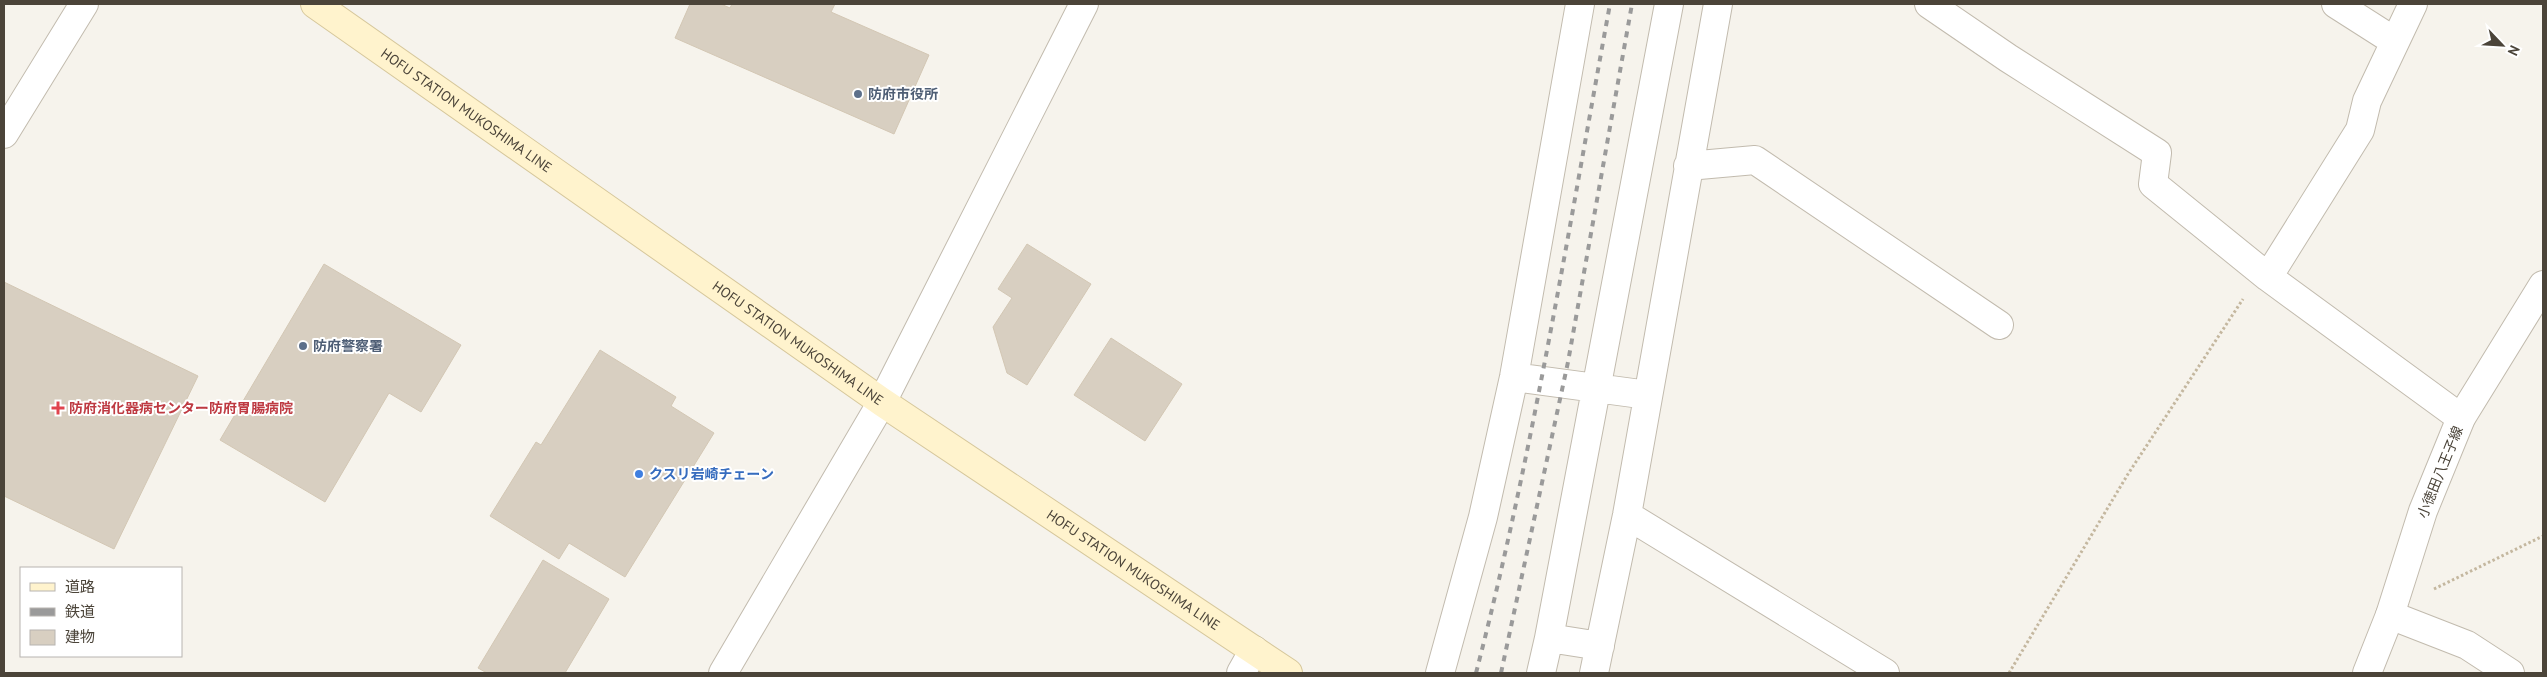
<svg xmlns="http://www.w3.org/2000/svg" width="2547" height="677" font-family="'PT Sans','Noto Sans JP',sans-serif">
<rect width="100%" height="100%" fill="#f6f3ec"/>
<path fill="#d8cfc1" stroke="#d3c7b4" d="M690 4H721L730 8 732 4H835L831 12 929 55 894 134 675 38Z
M1027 244 1091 284 1027 385 1007 373 993 327 1012 298 998 289Z
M324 264 461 345 421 412 389 393 325 502 220 440Z
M4 282 198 376 114 549 4 496Z
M1111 338 1182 384 1145 441 1074 395Z
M600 350 676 397 671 406 714 433 625 577 569 543 559 559 490 516 536 442 541 445Z
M543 560 609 599 565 673H487L478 668Z"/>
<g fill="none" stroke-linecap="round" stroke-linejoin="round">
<defs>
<path id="minor" d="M1929 4 2008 58 2157 153 2153 184 2268 277 2461 418
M2336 4 2394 41
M4 134 84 4
M1688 166 1755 160 1999 325
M2268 277 2360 130 2367 101 2413 4
M1514 377 1648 395
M1627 515 1885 673
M2390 615 2467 645 2510 673
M1549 638 1600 646
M1440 673 1483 517 1514 377 1580 4
M1541 673 1549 638 1669 4
M1594 673 1627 515 1718 4"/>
<path id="tertiary" d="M723 673 882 402 1084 4
M1241 673 1254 650
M2367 673 2390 615 2423 511 2461 418 2543 285"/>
<g id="secondary">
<path id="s1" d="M315 4 882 402 1288 673"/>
</g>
</defs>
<use href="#minor" stroke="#c2bbae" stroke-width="30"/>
<use href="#tertiary" stroke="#c2bbae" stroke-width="30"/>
<use href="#secondary" stroke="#d6c79b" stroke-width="30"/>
<path stroke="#c4b79f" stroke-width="3" stroke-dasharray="2.5 2.5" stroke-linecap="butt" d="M2434 589 2543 536
M2009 673 2128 474 2243 299"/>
<use href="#minor" stroke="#fff" stroke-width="28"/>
<use href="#tertiary" stroke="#fff" stroke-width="28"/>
<use href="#secondary" stroke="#fff3cd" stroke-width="28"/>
<path stroke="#9a9a9a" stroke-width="4" stroke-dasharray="6 6" stroke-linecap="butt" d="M1476 673C1533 453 1569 227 1610 4
M1501 673 1568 362 1632 4"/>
</g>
<g fill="#5c6f8a" stroke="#fff" stroke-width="2">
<circle cx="858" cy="94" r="5"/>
<circle cx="303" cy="346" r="5"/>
</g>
<path fill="#e0444e" stroke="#fff" stroke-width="2" d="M55.5 400.5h5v5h5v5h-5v5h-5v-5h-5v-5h5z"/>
<circle fill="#3f7fe0" stroke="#fff" stroke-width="2" cx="639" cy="474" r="5"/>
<g text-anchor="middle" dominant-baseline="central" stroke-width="4" stroke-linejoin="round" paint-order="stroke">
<g font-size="14" font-weight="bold" fill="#4e5e75" stroke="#fff" text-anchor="start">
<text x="868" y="94">防府市役所</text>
<text x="313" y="346">防府警察署</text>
</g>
<g font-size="14" fill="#4b4439" stroke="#fff">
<text stroke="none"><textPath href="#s1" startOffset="185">HOFU STATION MUKOSHIMA LINE</textPath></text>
<text stroke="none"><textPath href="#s1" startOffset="590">HOFU STATION MUKOSHIMA LINE</textPath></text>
<text transform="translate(2440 472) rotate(-68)">小徳田八王子線</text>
<text stroke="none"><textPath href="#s1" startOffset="995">HOFU STATION MUKOSHIMA LINE</textPath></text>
</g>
<g font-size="14" font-weight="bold" fill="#be3a42" stroke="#fff" text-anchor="start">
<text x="69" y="408">防府消化器病センター防府胃腸病院</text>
</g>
<g font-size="14" font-weight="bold" fill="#366cbe" stroke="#fff" text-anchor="start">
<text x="649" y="474">クスリ岩崎チェーン</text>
</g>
</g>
<rect width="2547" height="677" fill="none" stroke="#4b4439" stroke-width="10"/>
<rect x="20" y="567" width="162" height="90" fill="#ffffff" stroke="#b7b4b0"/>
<rect x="30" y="583" width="25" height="8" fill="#fff3cd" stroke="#b7b4b0"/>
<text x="65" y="592" font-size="15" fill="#4b4439">道路</text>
<rect x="30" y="608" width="25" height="8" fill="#9a9a9a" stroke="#b7b4b0"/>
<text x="65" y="617" font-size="15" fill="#4b4439">鉄道</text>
<rect x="30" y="630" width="25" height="15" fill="#d8cfc1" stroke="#b7b4b0"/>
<text x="65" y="642" font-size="15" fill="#4b4439">建物</text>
<g transform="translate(2502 45) rotate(115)" stroke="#ffffff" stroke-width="4" paint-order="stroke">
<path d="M0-4L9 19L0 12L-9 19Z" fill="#4b4439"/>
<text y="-8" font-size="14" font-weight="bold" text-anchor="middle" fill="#4b4439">N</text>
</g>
</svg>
